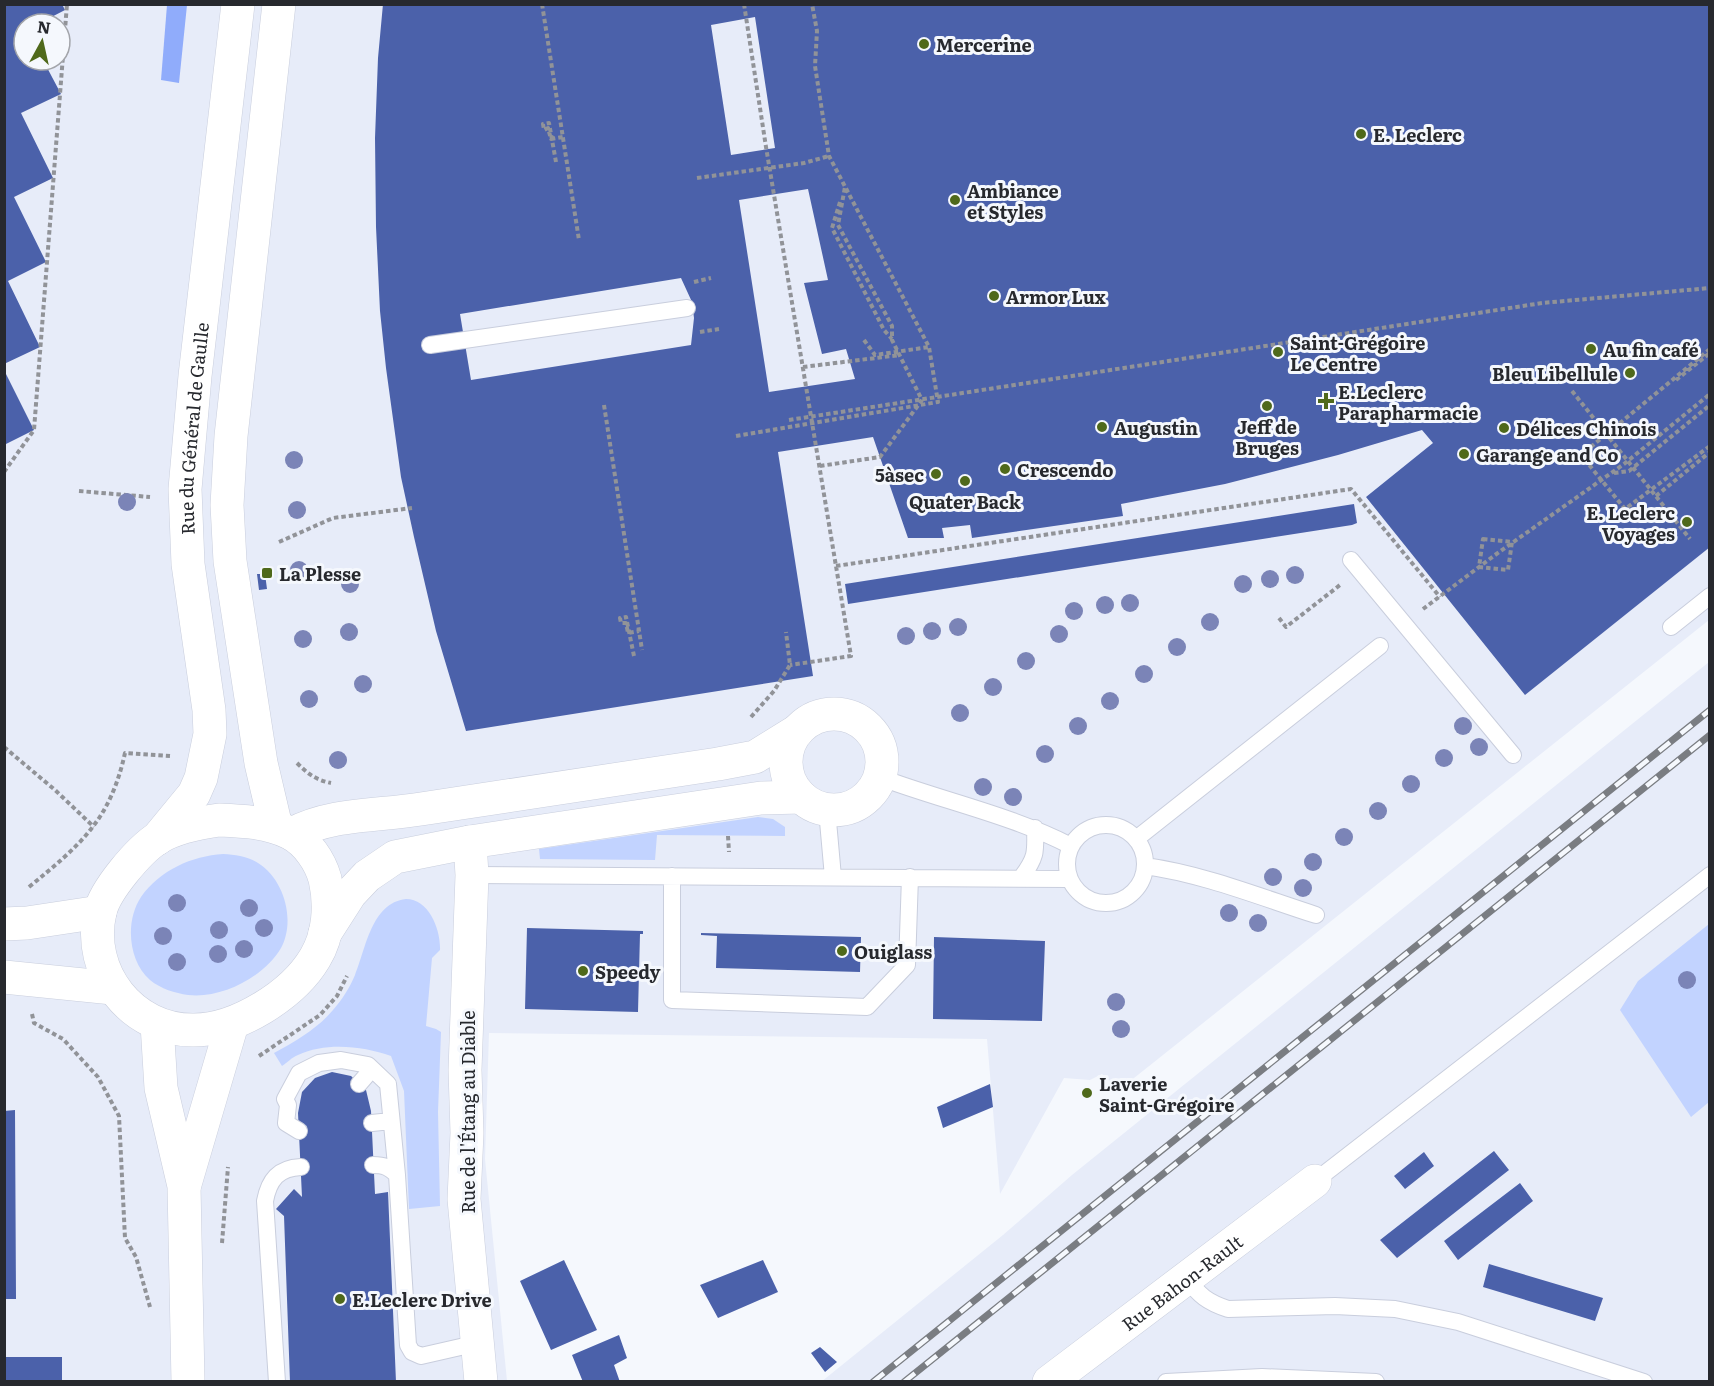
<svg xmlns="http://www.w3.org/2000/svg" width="1714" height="1386" font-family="Literata,serif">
<rect width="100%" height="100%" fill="#f5f8fd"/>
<path fill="#e7ecf9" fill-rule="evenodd" d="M5 5H1709V620L1119 1090 1102 1074 1090 1080 1064 1078 1000 1194 987 1039 489 1033 485 1159 507 1381 5 1382ZM24 24H60V60H24Z
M1709 662V1381L821 1382 1003 1235 1072 1175Z"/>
<path fill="#c2d3ff" d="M758 817 773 819 785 827V836L657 835 655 860 540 859 539 849Z
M223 854C236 855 247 856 258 863 284 879 296 920 281 948 264 977 222 999 188 995 175 993 161 989 150 980 128 961 125 921 141 897 160 870 192 856 223 854Z
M406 899C429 899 441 930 440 950L432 958 426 1026 436 1029 441 1032 438 1112 440 1206 409 1209 404 1091 391 1056C363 1046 326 1042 298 1055 292 1057 287 1063 282 1066L274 1053C296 1041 317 1029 333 1010 342 1000 350 987 355 975 366 949 371 903 406 899Z
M1709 924V1102L1691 1117 1620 1010 1638 981Z"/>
<path fill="#90acfb" d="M167 5H187L179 83 161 80Z"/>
<path fill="#4b61aa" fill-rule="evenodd" d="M4 4H62L65 10 38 24H24V60H43L61 94 21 113 53 178 14 197 46 262 8 281 40 347 4 364Z
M383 4H1710V547L1525 695 1366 497 1433 443 1422 430 1338 455 1225 484 1121 504 1123 516 972 538 970 525 942 528 944 538H908L873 437 778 452 813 676 466 731 436 631 414 537 401 477 386 368 380 311 376 227 375 138 378 58ZM755 17 775 148 731 155 711 25ZM808 189 828 280 804 283 822 354 846 349 855 379 769 392 739 200ZM681 278 692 302 694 318 691 345 471 380 460 314Z
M4 370 34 430 4 445Z
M1354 504 1357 523 1352 525 848 604 845 584Z
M257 574H265L267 589 259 590Z
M527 928 643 931V934H640L638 1012 525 1009Z
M701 933 861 937 860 972 716 968 717 936 701 935Z
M934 937 1045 941 1042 1021 933 1019Z
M332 1072 351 1076 366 1090 371 1111 375 1194 388 1192 396 1382H290L284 1216 276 1209 294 1189 302 1197 298 1113 302 1092 315 1078Z
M990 1084 993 1107 943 1128 937 1107Z
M15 1110 16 1299H4V1111Z
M1494 1151 1509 1170 1397 1258 1380 1240Z
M1424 1152 1434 1166 1405 1189 1394 1176Z
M1520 1183 1533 1201 1458 1260 1444 1241Z
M564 1260 597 1330 551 1350 520 1281Z
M763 1260 778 1292 718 1318 700 1285Z
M1489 1264 1603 1298 1595 1321 1483 1287Z
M619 1335 627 1358 614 1365 620 1382H583L572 1355Z
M820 1347 837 1362 825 1372 811 1353Z
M4 1357H62V1382H4Z"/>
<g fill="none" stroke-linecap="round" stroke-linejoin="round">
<defs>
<path id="service" d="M430 345 687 308
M1351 560 1513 755
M1671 627 1710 596
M879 777C943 801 1011 815 1071 846
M827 810 833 877
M1067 864a39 39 0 1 1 78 0a39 39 0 1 1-78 0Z
M1136 839 1380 646
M1145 866C1203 874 1260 897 1316 915
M472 875 1070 879
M672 876V1000L867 1007 907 965 910 877
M1021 878C1036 858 1036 853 1035 828
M359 1084 372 1069
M372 1123 391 1121
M299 1131 286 1123 288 1105 285 1099 299 1073 319 1063 341 1060 368 1065 388 1084 397 1175 408 1345 412 1352 421 1356 478 1343
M373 1165C384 1165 389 1167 397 1175
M1315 1181 1710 875
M1186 1278C1200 1296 1207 1302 1228 1309L1335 1306 1395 1309 1458 1322 1644 1382
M277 1382 265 1201C269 1180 278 1168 301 1167
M1166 1382 1262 1377 1376 1382"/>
<g id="minor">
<circle cx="834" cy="762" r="48"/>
<path d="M292 834C331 813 378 816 421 809 520 794 619 779 718 764L755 757 797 731"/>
<path d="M470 842 472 875 465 1070 467 1133 464 1199 481 1382"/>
<path d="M325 933 350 894 367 876 395 857 470 842 761 798 801 797"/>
<path id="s1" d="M1049 1382 1315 1181"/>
</g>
<g id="secondary">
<path d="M219 820C243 821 268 822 290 833 307 842 320 861 325 879 331 905 329 935 315 958 293 995 237 1030 194 1030 132 1031 86 972 100 912 105 890 139 850 158 838 176 827 198 823 219 820Z"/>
<path d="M276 827 261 763 230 561 227 505 231 436 279 4"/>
<path id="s2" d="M157 839 194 794 201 778 210 734 209 710 188 564 185 489 195 376 238 4"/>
<path d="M4 924 27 923 100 912"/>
<path d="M4 977 113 988"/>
<path d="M157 1024 161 1088 184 1186 188 1382"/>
<path d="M185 1184 232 1024"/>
</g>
</defs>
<use href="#service" stroke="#c9cedd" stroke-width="18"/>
<use href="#minor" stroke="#c9cedd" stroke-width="34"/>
<use href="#secondary" stroke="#c9cedd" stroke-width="34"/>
<path stroke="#919398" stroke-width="4" stroke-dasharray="4.5 3" stroke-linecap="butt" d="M542 4 579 240
M744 4 766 147 851 656 790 665
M556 162 549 123 543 124 544 130 548 128 551 139 563 137
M697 178 804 163 829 156
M840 202 832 228 884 330 892 339
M1710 213V221
M694 282 711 278
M700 332 719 329
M864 340 875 355 929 347
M1710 349 1581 455 1625 509 1710 446
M803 367 900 355
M1676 380 1710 353
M1572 391 1690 539
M604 405 642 650
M789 420 1542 303 1710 288
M736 436 938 402 929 347 829 156 815 66 817 31 812 4
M820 466 880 457 922 400 892 340V326L838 225 845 187
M4 472 34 430 67 4
M1614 473 1629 471 1710 405
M79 491 150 497
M1656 496 1710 452
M1483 539 1512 542 1508 570 1479 567Z
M279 542 333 518 412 508
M836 566 1351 489 1440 597
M1423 609 1495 555 1624 464 1710 394
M1279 618 1286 627 1340 585
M634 656 626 617 620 618 621 623H626L628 633 639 631
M751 717 774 691 790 665 786 632
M4 747 55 790 94 827
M297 763C308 774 316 780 331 783
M728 836 729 852
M29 887C80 845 110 821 125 753L170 756
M32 1014 34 1023 63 1039 98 1077 119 1116 125 1238 136 1257 150 1307
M259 1056 320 1015 337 996 347 976
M222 1243 228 1167"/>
<use href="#service" stroke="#fff" stroke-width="16"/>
<use href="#minor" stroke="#fff" stroke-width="33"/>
<use href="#secondary" stroke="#fff" stroke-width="33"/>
<defs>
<path id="rail" d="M873 1382 1710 710
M904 1382 1710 735"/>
</defs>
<use href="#rail" stroke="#7a7d82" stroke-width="7"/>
<use href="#rail" stroke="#f5f8fd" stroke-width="4.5" stroke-dasharray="14" stroke-linecap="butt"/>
</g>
<g fill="#7b84b7">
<circle cx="294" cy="460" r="9"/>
<circle cx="127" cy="502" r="9"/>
<circle cx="297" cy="510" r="9"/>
<circle cx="299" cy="570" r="9"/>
<circle cx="1295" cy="575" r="9"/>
<circle cx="1270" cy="579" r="9"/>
<circle cx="350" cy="584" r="9"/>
<circle cx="1243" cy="584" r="9"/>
<circle cx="1130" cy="603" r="9"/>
<circle cx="1105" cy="605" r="9"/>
<circle cx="1074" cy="611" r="9"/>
<circle cx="1210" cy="622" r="9"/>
<circle cx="958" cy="627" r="9"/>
<circle cx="932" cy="631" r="9"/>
<circle cx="349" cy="632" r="9"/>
<circle cx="1059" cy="634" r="9"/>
<circle cx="906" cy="636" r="9"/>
<circle cx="303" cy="639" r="9"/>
<circle cx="1177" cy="647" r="9"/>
<circle cx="1026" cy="661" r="9"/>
<circle cx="1144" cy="674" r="9"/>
<circle cx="363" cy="684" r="9"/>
<circle cx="993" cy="687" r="9"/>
<circle cx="309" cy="699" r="9"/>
<circle cx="1110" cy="701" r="9"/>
<circle cx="960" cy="713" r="9"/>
<circle cx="1078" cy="726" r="9"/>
<circle cx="1463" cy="726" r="9"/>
<circle cx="1479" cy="747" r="9"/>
<circle cx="1045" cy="754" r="9"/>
<circle cx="1444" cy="758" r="9"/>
<circle cx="338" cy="760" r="9"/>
<circle cx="1411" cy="784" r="9"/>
<circle cx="983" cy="787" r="9"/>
<circle cx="1013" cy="797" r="9"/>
<circle cx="1378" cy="811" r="9"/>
<circle cx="1344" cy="837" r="9"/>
<circle cx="1313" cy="862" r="9"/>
<circle cx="1273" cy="877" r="9"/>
<circle cx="1303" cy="888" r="9"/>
<circle cx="177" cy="903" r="9"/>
<circle cx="249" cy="908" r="9"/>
<circle cx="1229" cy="913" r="9"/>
<circle cx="1258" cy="923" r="9"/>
<circle cx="264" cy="928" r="9"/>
<circle cx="219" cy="930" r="9"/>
<circle cx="163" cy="936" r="9"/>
<circle cx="244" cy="949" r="9"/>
<circle cx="218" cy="954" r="9"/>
<circle cx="177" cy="962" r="9"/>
<circle cx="1687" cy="980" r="9"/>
<circle cx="1116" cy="1002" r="9"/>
<circle cx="1121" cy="1029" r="9"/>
</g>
<g fill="#4f691b" stroke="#f5f8fd" stroke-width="2">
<circle cx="924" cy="44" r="6"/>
<circle cx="1361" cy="134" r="6"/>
<circle cx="955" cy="200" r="6"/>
<circle cx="994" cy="296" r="6"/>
<circle cx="1591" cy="349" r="6"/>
<circle cx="1278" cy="352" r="6"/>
<circle cx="1630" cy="373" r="6"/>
<path d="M1323 392h6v6h6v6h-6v6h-6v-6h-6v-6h6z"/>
<circle cx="1267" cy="406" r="6"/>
<circle cx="1102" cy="427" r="6"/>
<circle cx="1504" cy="428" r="6"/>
<circle cx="1464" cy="454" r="6"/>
<circle cx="1005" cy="469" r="6"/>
<circle cx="936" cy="474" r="6"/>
<circle cx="965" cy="481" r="6"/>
<circle cx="1687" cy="522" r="6"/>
<rect x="261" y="567" width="12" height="12" rx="3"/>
<circle cx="842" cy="951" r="6"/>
<circle cx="583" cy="971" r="6"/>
<circle cx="1087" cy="1093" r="6"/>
<circle cx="340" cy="1299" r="6"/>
</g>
<g text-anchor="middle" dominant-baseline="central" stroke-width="6" stroke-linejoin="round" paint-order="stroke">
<g font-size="18" font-weight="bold" fill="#27292e" stroke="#f5f8fd" text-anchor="start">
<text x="936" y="44">Mercerine</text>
<text x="1373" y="134">E. Leclerc</text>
<text x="967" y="190">Ambiance<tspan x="967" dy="21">et Styles</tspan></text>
<text x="1006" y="296">Armor Lux</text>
<text x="1290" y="342">Saint-Grégoire<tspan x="1290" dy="21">Le Centre</tspan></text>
<text x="1603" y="349">Au fin café</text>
<text x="1618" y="373" text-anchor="end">Bleu Libellule</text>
<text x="1338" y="391">E.Leclerc<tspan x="1338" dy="21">Parapharmacie</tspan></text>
<text x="1267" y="426" text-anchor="middle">Jeff de<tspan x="1267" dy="21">Bruges</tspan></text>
<text x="1114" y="427">Augustin</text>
<text x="1516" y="428">Délices Chinois</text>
<text x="1476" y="454">Garange and Co</text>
<text x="1017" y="469">Crescendo</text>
<text x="924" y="474" text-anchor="end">5àsec</text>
<text x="965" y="501" text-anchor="middle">Quater Back</text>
<text x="1675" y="512" text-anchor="end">E. Leclerc<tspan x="1675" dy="21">Voyages</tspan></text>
<text x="279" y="573">La Plesse</text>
<text x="854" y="951">Ouiglass</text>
<text x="595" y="971">Speedy</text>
<text x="1099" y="1083">Laverie<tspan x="1099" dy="21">Saint-Grégoire</tspan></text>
<text x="352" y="1299">E.Leclerc Drive</text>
</g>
<g font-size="18" fill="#27292e" stroke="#f5f8fd">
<text stroke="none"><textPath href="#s2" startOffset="428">Rue du Général de Gaulle</textPath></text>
<text transform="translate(467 1112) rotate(-90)">Rue de l'Étang au Diable</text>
<text stroke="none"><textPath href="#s1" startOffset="166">Rue Bahon-Rault</textPath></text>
</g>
</g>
<rect width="1714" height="1386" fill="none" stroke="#27292e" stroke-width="12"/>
<g transform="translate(42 42) rotate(8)"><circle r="28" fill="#f5f8fd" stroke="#a3a5aa" stroke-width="1.5"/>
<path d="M0-4.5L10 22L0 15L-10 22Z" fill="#4f691b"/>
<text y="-9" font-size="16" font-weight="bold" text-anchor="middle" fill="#27292e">N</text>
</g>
</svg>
